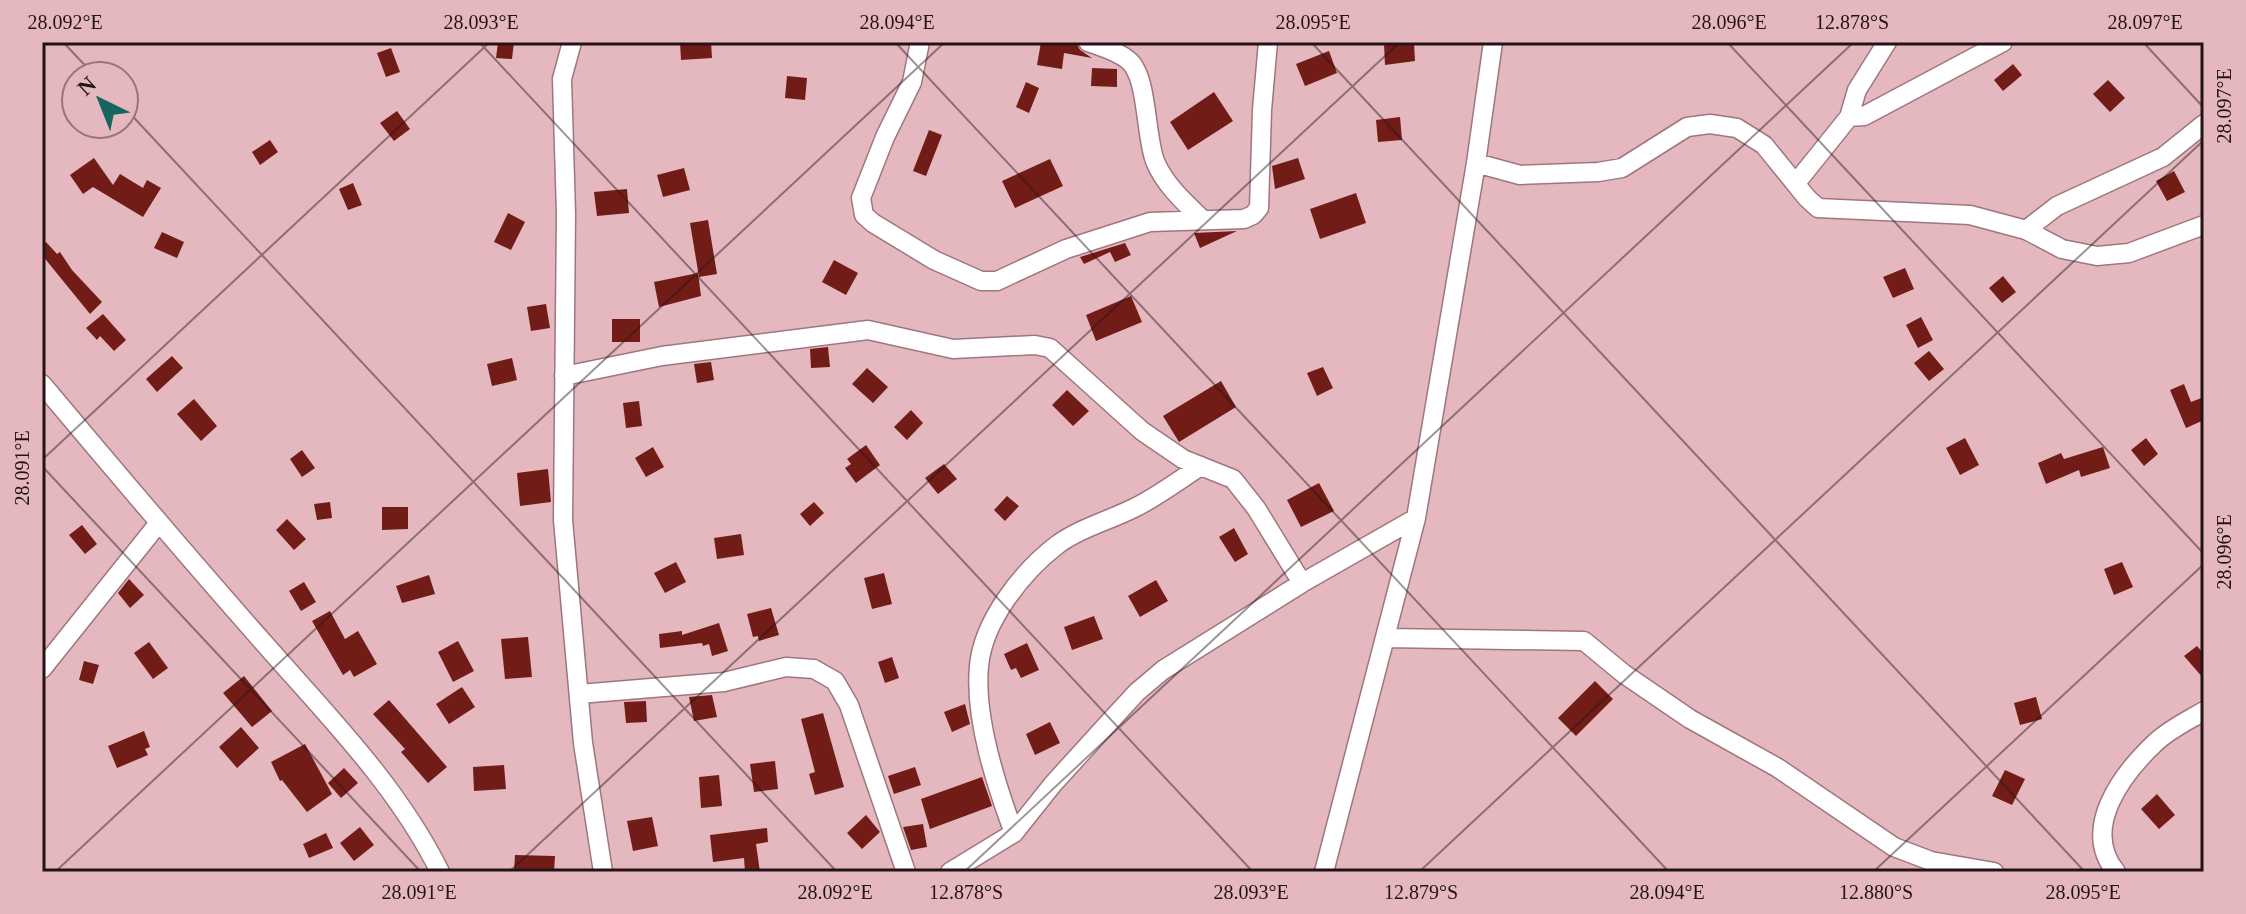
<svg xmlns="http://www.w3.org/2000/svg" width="2246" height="914" font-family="'Times New Roman',serif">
<rect width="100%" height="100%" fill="#e5b8bf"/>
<path fill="#711c17" d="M498 42H514L512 59 496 58Z
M680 42H711L712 58 681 60Z
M1041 42H1076L1080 50 1092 58 1064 53 1062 69 1037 65Z
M1414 42 1415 61 1385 65 1384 44Z
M391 48 400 72 386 77 377 53Z
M1329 51 1337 73 1305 86 1296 64Z
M2013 64 2022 75 2003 91 1994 80Z
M1092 68 1117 69V87L1091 86Z
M787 76 807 78 805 100 785 98Z
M2108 80 2125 98 2110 112 2093 94Z
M1026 82 1039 88 1029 113 1016 107Z
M1214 92 1233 121 1188 150 1170 122Z
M397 111 410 129 394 141 380 123Z
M1400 117 1402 140 1378 142 1376 120Z
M929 130 942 135 926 176 913 171Z
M270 140 278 152 260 165 252 152Z
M94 158 113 185 120 174 143 188 147 180 161 188 143 217 93 187 83 194 70 175Z
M1298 158 1305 179 1275 189 1272 166Z
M1050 159 1063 186 1015 208 1002 181Z
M684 168 690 190 663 197 657 175Z
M2174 171 2185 192 2167 201 2156 181Z
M353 183 362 205 348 210 339 189Z
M627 189 629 213 597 216 594 192Z
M1356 193 1366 223 1320 239 1310 209Z
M508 213 525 222 511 250 494 242Z
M708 220 717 274 699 277 690 223Z
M1237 231 1200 248 1194 233Z
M162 232 184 242 177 258 154 248Z
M46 242 57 254 60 252 72 270 102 302 90 314 42 255V245Z
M1125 243 1131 255 1115 262 1110 252 1084 264 1080 257Z
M834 260 858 273 846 295 822 282Z
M1905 268 1914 289 1893 298 1883 277Z
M698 273 701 296 659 307 654 282Z
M2003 276 2016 292 2002 303 1989 288Z
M1131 296 1142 322 1096 341 1086 315Z
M546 304 550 328 531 331 527 307Z
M103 314 126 340 114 351 100 336 97 340 86 328Z
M1921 317 1933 340 1918 348 1906 325Z
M612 319H640V342H612Z
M828 347 830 367 811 368 810 349Z
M1929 351 1944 369 1929 381 1914 363Z
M172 356 183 368 157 392 146 379Z
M512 358 517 380 492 386 487 364Z
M711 362 714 380 697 383 694 364Z
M1323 367 1333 388 1317 396 1307 373Z
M867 368 888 387 873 403 852 384Z
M1221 381 1236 407 1179 442 1163 416Z
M2184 384 2191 402 2204 397V420L2186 428 2170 390Z
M1067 390 1089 411 1073 426 1052 405Z
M194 399 217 426 201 441 177 414Z
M639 401 642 426 626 428 623 403Z
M911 410 923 423 907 440 894 427Z
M1965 438 1979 465 1960 475 1946 448Z
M2146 438 2158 454 2144 466 2131 450Z
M866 445 880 465 856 483 845 468 851 464 847 459Z
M653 447 664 467 646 477 635 458Z
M2103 447 2110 468 2081 477 2079 470 2046 484 2038 463 2061 453 2064 459Z
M302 450 315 468 302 477 290 459Z
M944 464 957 479 938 494 925 478Z
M548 469 551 502 520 506 517 473Z
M1319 483 1334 511 1301 527 1287 500Z
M1007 496 1019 506 1005 521 994 510Z
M330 502 332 518 317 520 314 504Z
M814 502 824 513 810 526 800 514Z
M382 507H408V529L382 530Z
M287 519 306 539 294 550 276 530Z
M82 525 97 544 85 554 69 535Z
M1234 528 1248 554 1235 562 1219 537Z
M741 534 744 555 717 559 714 538Z
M676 562 686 582 665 593 654 573Z
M2122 562 2133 587 2114 595 2104 569Z
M884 573 892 604 872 609 864 578Z
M429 575 435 594 402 603 396 586Z
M129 579 144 595 130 608 118 593Z
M1156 580 1168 601 1140 617 1128 596Z
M304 582 316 602 301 611 289 591Z
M771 608 779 635 759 641 758 636 753 637 747 614Z
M330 611 345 639 358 631 377 664 354 677 350 670 343 675 312 621Z
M1094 616 1103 639 1072 650 1064 627Z
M719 623 728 651 712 656 709 644 703 646 702 643 660 648 659 634 682 631V635Z
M528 637 532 677 505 679 501 639Z
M458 641 474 671 453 682 438 652Z
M149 642 168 668 153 679 134 653Z
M1027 643 1039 670 1021 678 1016 668 1011 670 1004 654Z
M2197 646 2204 654V679L2184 656Z
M892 657 899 678 885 683 878 662Z
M84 661 99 665 93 684 79 680Z
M244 676 272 711 252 727 223 693Z
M1595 681 1613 699 1576 736 1558 718Z
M462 687 475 707 449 724 436 704Z
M712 695 717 717 694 721 689 697Z
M2036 697 2042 719 2020 725 2014 703Z
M389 700 447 767 428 783 401 752 405 749 373 714Z
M646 701 647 722 626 723 624 702Z
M965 704 970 724 952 732 944 712Z
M823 713 844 787 815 795 809 774 815 772 801 719Z
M1050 722 1060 743 1035 755 1026 734Z
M241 727 259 748 237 768 219 747Z
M144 731 150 747 145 749 148 755 117 768 108 746Z
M305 744 332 794 307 812 282 780 280 781 271 762Z
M775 761 778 789 754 792 750 764Z
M504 765 506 789 474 791 473 767Z
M915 767 921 785 894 794 888 776Z
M344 768 358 783 341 798 328 783Z
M2005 770 2025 779 2012 805 1992 796Z
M719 775 722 806 701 808 699 777Z
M982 777 992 806 930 829 921 799Z
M2157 794 2175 815 2159 829 2141 809Z
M866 815 880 832 862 849 847 833Z
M652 817 658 846 633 851 627 821Z
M923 824 927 847 911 850 903 827Z
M360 827 374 845 354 861 340 843Z
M767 828 768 842 756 844 760 872H745L744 858 713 862 710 835Z
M326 833 333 848 309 858 303 844Z
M515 855 555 856 554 872H514Z"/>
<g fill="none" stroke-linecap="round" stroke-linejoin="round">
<defs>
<path id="street" d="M572 42 562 79 566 214 563 520 583 743 603 872
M920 42 912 82 885 137 861 198 864 215 873 223 934 260 981 281H997L1066 249 1150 222 1244 219 1253 215 1259 208 1262 110 1268 42
M1088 42C1102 47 1117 51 1128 60 1148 75 1145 135 1155 161 1164 184 1185 203 1203 220
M1849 117 1864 116 2003 42
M1476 163 1520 175 1598 172 1622 168 1687 127 1710 124 1737 128 1764 145 1807 198 1818 208 1970 215 2026 230 2062 249 2097 256 2129 253 2204 225
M1796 183 1849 117 1857 90 1887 42
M2026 230 2057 206 2163 157 2204 124
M564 376 662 356 868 330 953 349 1035 345 1050 348 1142 431 1183 459 1233 479 1256 508 1302 583
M42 384C115 471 188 557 263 642 326 714 397 785 440 872
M1385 638 1584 641 1624 674 1690 719 1778 768 1894 847 1931 861 1994 872
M42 669 158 524
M579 694 724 682 786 667 814 669 835 681 849 705 906 872
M1014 833C996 785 974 718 979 666 983 621 1022 572 1057 545 1080 528 1108 521 1134 508 1157 497 1179 480 1201 466
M950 872 1014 833 1053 784 1113 718 1137 692 1163 670 1302 583 1416 518
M1324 872 1416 518 1476 163 1493 42
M2116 872C2080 828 2123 773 2156 742 2170 729 2189 720 2204 711"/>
</defs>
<use href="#street" stroke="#9f767d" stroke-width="21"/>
<use href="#street" stroke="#fff" stroke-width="18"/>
</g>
<path fill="none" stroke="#231316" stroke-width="2" stroke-opacity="0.45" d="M63 42 95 76M479 42 1253 872M895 42 1669 872M1311 42 2085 872M1727 42 2204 554M2143 42 2204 108M124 107 837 872M42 460 490 42M42 466 421 872M55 872 945 42M509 872 1400 42M964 872 1854 42M1419 872 2204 140M1873 872 2204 564"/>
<rect width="2246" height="914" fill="none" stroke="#e5b8bf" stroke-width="88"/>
<g transform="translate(100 100) rotate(317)"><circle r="38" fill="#e5b8bf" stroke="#97767b" stroke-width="2"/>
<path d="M0-6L14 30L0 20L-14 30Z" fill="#18655f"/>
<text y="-12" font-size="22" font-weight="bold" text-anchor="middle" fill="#231316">N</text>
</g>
<rect x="44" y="44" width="2158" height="826" fill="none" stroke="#231316" stroke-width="3"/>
<g font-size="20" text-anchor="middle" fill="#231316">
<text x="65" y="29">28.092°E</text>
<text x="481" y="29">28.093°E</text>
<text x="897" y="29">28.094°E</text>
<text x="1313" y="29">28.095°E</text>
<text x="1729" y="29">28.096°E</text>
<text x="1852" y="29">12.878°S</text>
<text x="2145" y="29">28.097°E</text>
<text transform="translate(2224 106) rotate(-90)" y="7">28.097°E</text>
<text transform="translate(22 468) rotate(-90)" y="7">28.091°E</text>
<text transform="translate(2224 552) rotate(-90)" y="7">28.096°E</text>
<text x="419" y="899">28.091°E</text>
<text x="835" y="899">28.092°E</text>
<text x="966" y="899">12.878°S</text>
<text x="1251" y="899">28.093°E</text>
<text x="1421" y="899">12.879°S</text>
<text x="1667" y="899">28.094°E</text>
<text x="1876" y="899">12.880°S</text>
<text x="2083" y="899">28.095°E</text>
</g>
</svg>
